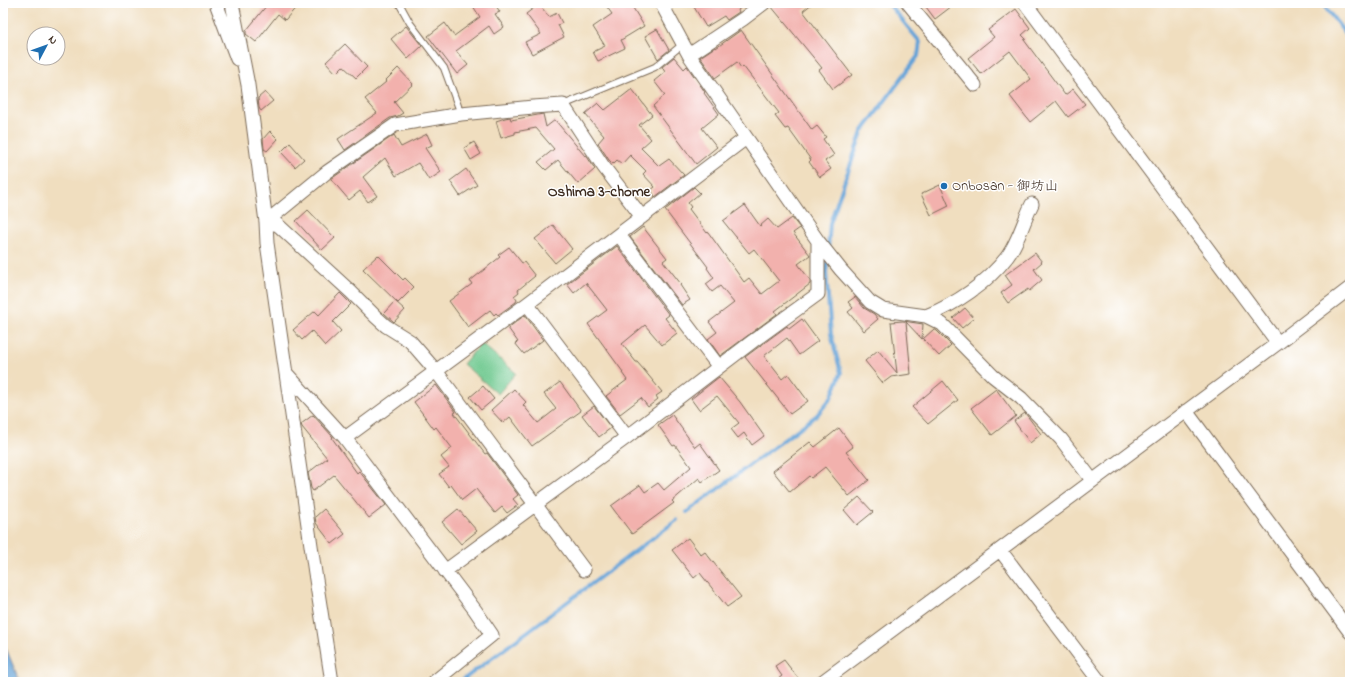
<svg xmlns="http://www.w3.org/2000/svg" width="1353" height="685" font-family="'Indie Flower','Klee One',sans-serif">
<rect width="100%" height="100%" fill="#fff"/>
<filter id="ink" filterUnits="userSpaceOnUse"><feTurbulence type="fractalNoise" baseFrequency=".025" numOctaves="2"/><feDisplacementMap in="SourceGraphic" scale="8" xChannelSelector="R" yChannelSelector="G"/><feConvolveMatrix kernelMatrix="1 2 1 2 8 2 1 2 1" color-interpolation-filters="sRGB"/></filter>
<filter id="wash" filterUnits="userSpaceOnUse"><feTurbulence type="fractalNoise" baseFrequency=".012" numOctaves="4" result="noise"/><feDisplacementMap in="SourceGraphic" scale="16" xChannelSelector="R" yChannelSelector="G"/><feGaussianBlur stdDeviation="0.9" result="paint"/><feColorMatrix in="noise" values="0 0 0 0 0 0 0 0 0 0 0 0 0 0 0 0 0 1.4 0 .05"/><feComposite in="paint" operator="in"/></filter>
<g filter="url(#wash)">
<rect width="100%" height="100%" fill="#f0debf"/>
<path fill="#70c990" stroke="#567a57" d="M481 343 516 373 498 394 463 364Z"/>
<path fill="#65a3d7" stroke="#50667a" d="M3 641 20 682H3Z"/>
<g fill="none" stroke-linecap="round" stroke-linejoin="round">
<path stroke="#65a3d7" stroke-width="4" d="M1322 3 1350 40
M828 249 830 223 862 132 918 56 920 42 888 3
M687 512 817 415 831 398 841 373 831 334 826 272 828 258
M460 682 677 520"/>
</g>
<g id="blocks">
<path fill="#f2b1ad" d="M266 3H300L285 20 278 14 256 42 246 34V31L267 5Z
M471 3H494L500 12 495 14 504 27 494 34 489 26 456 51 468 65 457 74 428 36 445 23 454 36 480 17Z
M604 3H630L644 26 621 40 625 48 598 61 593 52 605 46 593 27 612 14Z
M700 3H747L738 10 739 12 727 20 724 16 706 27 694 7Z
M772 3H813L803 11 852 75 833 89 819 70 822 68 771 6Z
M923 3H956L935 19Z
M539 4 549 17 557 13 562 23 558 25 564 37 532 54 525 42 541 34 526 14Z
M1016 9 1030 28 1022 35 1026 39 1024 40 1065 95 1073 89 1085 104 1068 117 1056 101 1030 122 1010 96 1031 79 1010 51 981 74 968 58 994 37 988 30Z
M406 26 422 46 408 59 391 39Z
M657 29 669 50 658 59 645 36Z
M741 30 812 130 817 126 826 137 823 139 834 155 825 161 831 169 820 177 809 162 811 160 788 128 785 129 775 116 779 113 743 66 741 68 737 62 715 78 700 57 715 47 716 48Z
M345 44 367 67 356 78 343 66 336 73 326 62Z
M674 57 684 69 687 66 705 92 704 93 719 114 702 128 717 147 696 164 653 106 665 95 654 81 665 72 662 67Z
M398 68 413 84 394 102 403 113 398 116 390 118 345 150 338 139 377 113 365 99 386 82 385 81Z
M632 89 652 115 639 125 651 139 641 148 659 166 669 159 684 175 655 197 651 190 655 187 643 174 646 171 630 155 622 164 617 160 613 164 609 160 598 143 604 136 585 114 598 103 605 110Z
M265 92 273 101 261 111 259 108 258 98Z
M543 114 546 127 555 120 585 156 586 155 595 169 578 184 558 160 546 170 538 162 554 149 536 128 515 132V134L501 138 496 121 505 118 510 117 511 120Z
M270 131 278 139 267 151 264 149 263 139Z
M427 134 432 145 425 148 441 172 429 180 418 163 396 176 385 158 363 177 377 196 368 202 360 191 349 200 331 179 394 135 401 147Z
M474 142 481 154 471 160 464 148Z
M290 143 304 159 295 167 281 152Z
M466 169 477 185 460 196 450 181Z
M940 185 949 206 931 215 921 194Z
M694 187 700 193 688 203 691 207 689 209 707 233 708 232 744 282 749 278 762 294 779 281 754 249 749 253 723 221 745 205 760 226 768 219 777 229 792 218 800 228 793 233 810 255 798 264 810 280V284L775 311 777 314 720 356 708 339 717 332 709 322 734 303 720 286 712 292 706 284 714 278 707 268 708 267 665 210Z
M308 210 335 238 322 250 296 221Z
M553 225 572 249 555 263 535 239Z
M643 227 667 258 663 261 681 284 680 285 690 300 682 305 630 237Z
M617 246 669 315 665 318 677 333 662 345 645 325 622 344 636 362H637L644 370 662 392 656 396 658 399 648 407 641 398 620 414 606 396 627 380 622 373 623 372 588 324 607 310 586 283 574 293 567 284Z
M509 247 522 263 524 262 535 276 518 290 519 292 514 296 517 300 516 302 498 315 496 313 494 315 490 310 468 327 449 301 472 284 470 281 500 257 498 255Z
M1035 253 1042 262 1034 269 1042 280 1029 291 1028 289 1008 303 1001 293 1012 285 1005 275Z
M378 255 403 280 405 278 414 287 398 303 363 269Z
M340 293 351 304 333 322 341 331 325 346 312 331 302 340 293 330 315 311 319 315Z
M855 297 864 308 874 314 878 319 864 331 848 312 853 308 848 302Z
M395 301 405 310 394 322 384 313Z
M965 308 974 318 962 328 953 318Z
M525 315 543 340 524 354 515 343 518 342 508 328Z
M802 319 818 341 799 355 787 338 764 356 782 379 788 374 808 401 790 414 745 357 787 326 789 329Z
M903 321 923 324 922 339 906 322 911 374 891 377 883 383 865 361 878 350 897 373 891 322Z
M934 329 937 331 951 345 939 356 923 339Z
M719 377 740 402 764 436 752 445 744 433 738 438 731 429 739 423 717 396 699 410 691 399Z
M943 381 958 400 928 424 912 407Z
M560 382 581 411 532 446 510 417 503 423 491 410 514 389 526 402 523 405 538 423 556 409 544 394Z
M436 385 456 412 454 413 485 454 487 453 518 495 513 499 518 505 507 513 502 507 495 513 476 489 462 500 451 485 449 487 439 474 449 467 441 457 452 448 436 427 434 429 414 402Z
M483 386 494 399 481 410 470 397Z
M996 389 1016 416 992 435 971 408Z
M594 406 611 428 599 437 582 415Z
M1025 413 1041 434 1030 443 1014 421Z
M313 415 333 437 332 438 357 473 359 471 386 505 369 518 334 475 313 491 311 488 308 473 327 458 302 427 301 424Z
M672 415 695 447 700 443 719 470 702 482 699 478 672 501 674 503 632 534 611 506 640 485 645 492 658 483 664 490 691 467 675 445 673 446 658 425Z
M839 428 853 447 846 452 869 480 849 496 825 467 811 478 809 476 790 492 773 471 810 442 815 447Z
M859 497 873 512 857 525 844 510Z
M324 509 345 534 332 544 316 523 315 517Z
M458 509 477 531 461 544 442 522Z
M688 538 701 555 705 552 741 597 727 607 700 573 694 578 672 550Z
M784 660 801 682H774L782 676 775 666Z"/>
</g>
</g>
<g filter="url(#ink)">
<use href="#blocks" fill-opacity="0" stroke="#7a6956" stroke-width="1"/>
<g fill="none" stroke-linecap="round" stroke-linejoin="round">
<defs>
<path id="service" d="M399 3 410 23 444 68 461 114
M563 105 655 67 683 44"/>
<path id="minor" d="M216 3 237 59
M232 3 248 85 266 222 267 243 315 573 332 682
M661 3 689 55 818 241 841 270 870 302 883 310 926 316 942 324 993 376 1021 398 1061 439 1092 480
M908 3 975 85
M1025 3 1278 343
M689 55 743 19 764 3
M266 222 278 225 351 292 376 317 386 326 410 341 436 371 584 570
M266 222 327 172 395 125 461 114 533 107 563 105 603 166 642 217
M619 235 719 367
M527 304 627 437
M926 316C956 304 987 283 1007 257 1018 243 1024 220 1032 204
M286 373 345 438 475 610 492 635 434 682
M1186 411 1350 632
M345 438 527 304 746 138
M1000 550 1100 682
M445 571 627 437 753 341 818 294V241
M822 682 1278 343 1350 288"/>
</defs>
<use href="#service" stroke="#7a6956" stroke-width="8"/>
<use href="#minor" stroke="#7a6956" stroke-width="15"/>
<use href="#service" stroke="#fff" stroke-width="6"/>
<use href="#minor" stroke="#fff" stroke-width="13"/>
</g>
</g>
<circle fill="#1f6fb2" stroke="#fff" stroke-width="1.5" cx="944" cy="186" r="4"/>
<g text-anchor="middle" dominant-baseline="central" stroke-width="3" stroke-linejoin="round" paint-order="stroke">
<g font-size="14" fill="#3b2a1e" stroke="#fff" text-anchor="start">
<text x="952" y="186">Onbosan - 御坊山</text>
</g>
<g font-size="15" font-weight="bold" fill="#3b2a1e" stroke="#fff">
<text x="599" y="192">Oshima 3-chome</text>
</g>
</g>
<rect width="1353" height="685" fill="none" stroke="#fff" stroke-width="16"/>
<g transform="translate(46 46) rotate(49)"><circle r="19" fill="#ffffff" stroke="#b1aaa5"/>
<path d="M0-3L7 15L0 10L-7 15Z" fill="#1f6fb2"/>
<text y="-6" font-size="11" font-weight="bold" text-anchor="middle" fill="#3b2a1e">N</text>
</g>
</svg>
